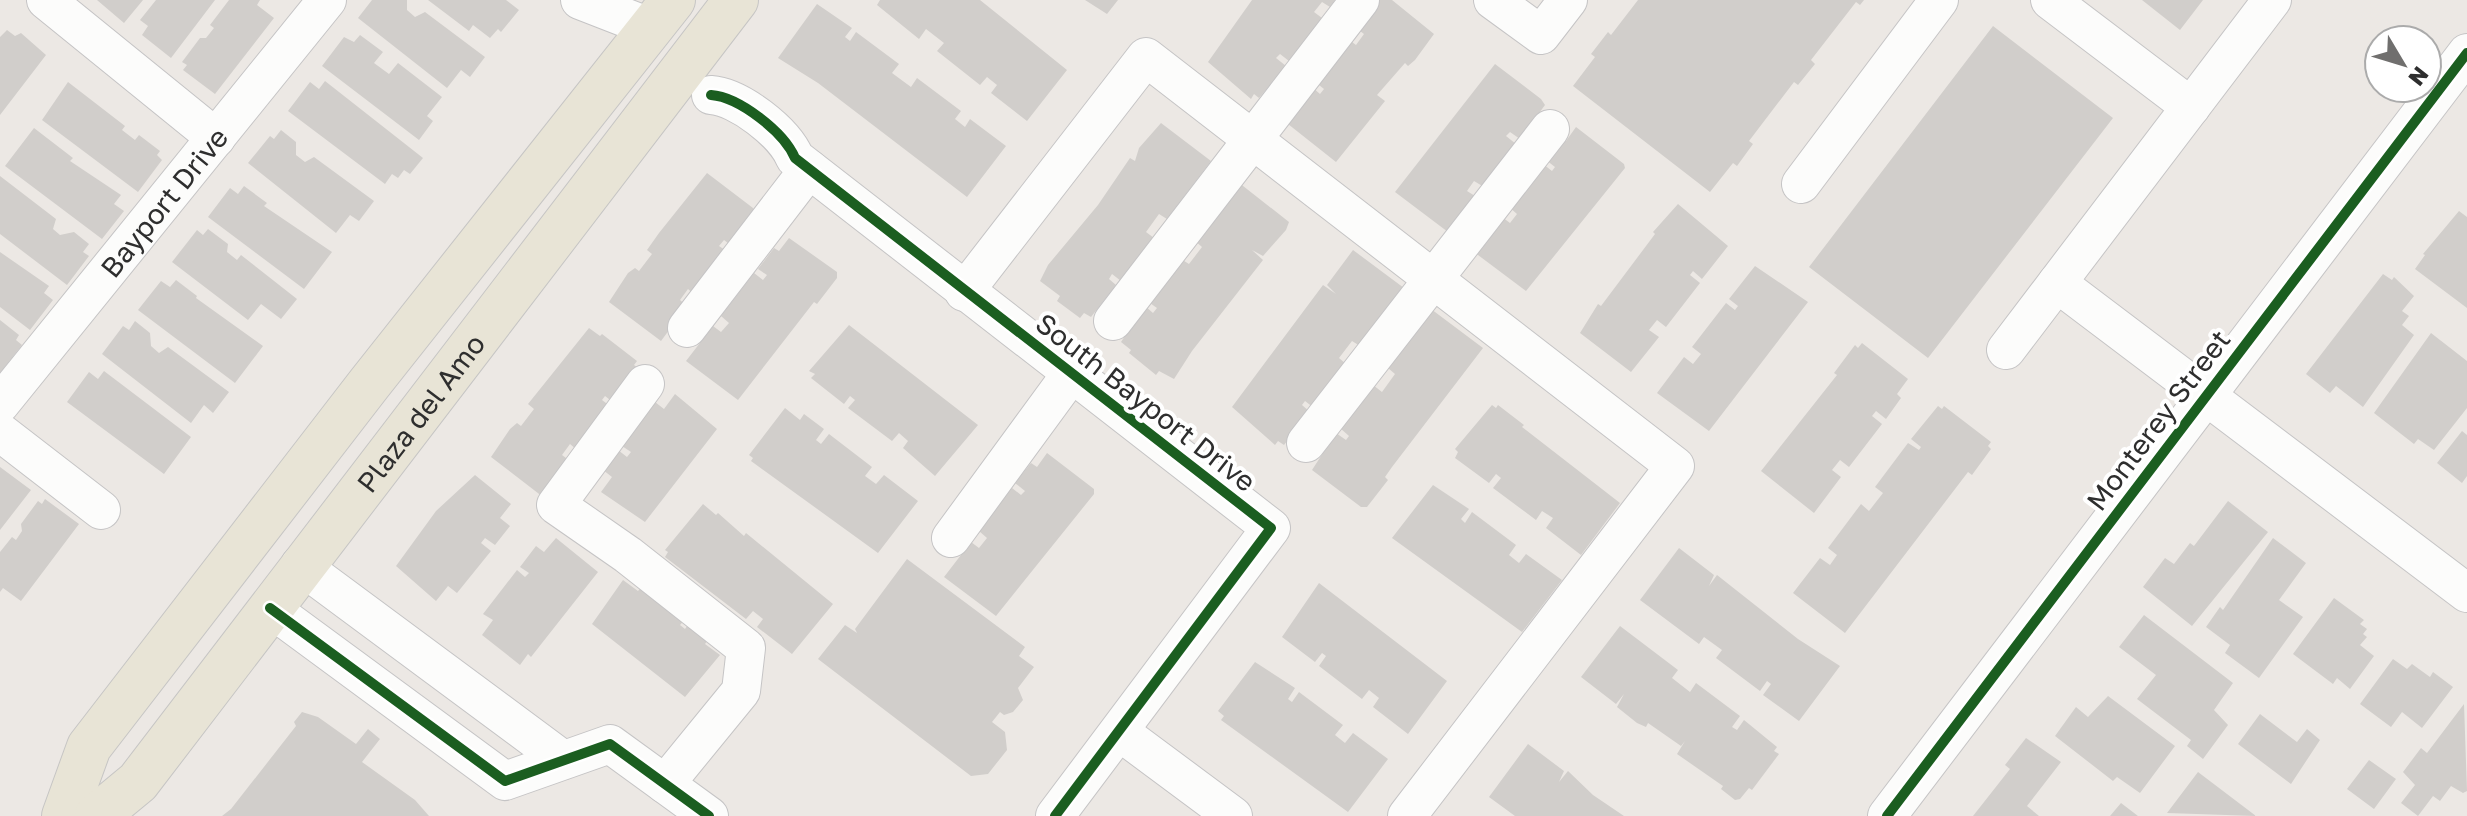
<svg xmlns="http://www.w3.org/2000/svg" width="2467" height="816" font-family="'Golos Text',sans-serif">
<rect width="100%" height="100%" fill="#ece8e4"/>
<path fill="#d1cecb" d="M97 0H143L124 23Z
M156 0H215L171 58 142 35 148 26 140 20Z
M229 0H260L257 5 274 18 215 94 183 70 187 65 182 62 200 38H206L214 28 210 25Z
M372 0H407V10L415 17 425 12 485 57 470 77 461 70 447 88 358 18Z
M428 0H506L519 10 501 32 498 29 490 38 473 25 469 31Z
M880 0H980L1067 70 1027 121 991 93 997 85 987 77 980 85 937 51 944 43 926 29 919 39 877 5Z
M1085 0H1118L1107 14Z
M1252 0H1335L1330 7 1322 2 1314 12 1322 18 1289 61 1280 54 1276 58 1286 66 1259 98 1254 94 1251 99 1208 62Z
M1378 0H1392L1434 34 1415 60 1408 66 1405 63 1377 95 1385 101 1336 162 1288 124 1312 87 1320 94 1324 89 1314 81 1348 39 1356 45 1364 34 1356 28Z
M1638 0H1864L1860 5 1856 2 1811 60 1815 64 1798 85 1794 82 1749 141 1753 144 1737 166 1733 163 1710 192 1573 86 1595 57 1591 54 1608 32 1611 35Z
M2142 0H2203L2180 30Z
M817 4 852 28 845 37 850 41 856 32 899 64 892 73 911 87 917 78 961 111 955 119 965 127 970 119 1006 146 967 197 818 83 778 58Z
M1993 26 2113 118 1928 358 1809 267Z
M7 30 15 36 21 33 46 55 0 115V37Z
M360 35 383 52 374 63 389 74 398 63 442 97 427 116 433 121 419 140 322 66 344 37 354 42Z
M1495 64 1541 99 1545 105 1520 139 1510 132 1506 136 1516 144 1484 187 1474 181 1467 191 1475 196 1448 232 1395 192Z
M325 81 423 158 410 174 404 170 398 178 392 174 385 184 288 111 310 82 319 89Z
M68 82 125 126 122 130 135 140 139 135 160 151 157 155 162 160 138 192 42 120Z
M1161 123 1211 161 1167 219 1159 214 1146 232 1154 238 1121 281 1112 274 1109 279 1116 285 1091 317 1084 313 1080 318 1057 301 1060 296 1040 281 1048 265 1098 205 1130 158 1135 161 1139 148Z
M1576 127 1624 164 1625 168 1526 291 1474 252 1502 217 1510 223 1517 214 1509 207 1543 164 1552 171 1555 167 1546 160 1562 138 1566 141Z
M34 128 73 158 70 161 121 195 114 204 124 211 102 239 5 166Z
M281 130 296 142V155L305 162 314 157 374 201 359 221 350 215 336 233 248 163 270 136 274 139Z
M707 173 753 208 756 214 733 247 724 240 719 246 728 252 696 296 688 289 680 300 687 306 661 341 609 302 628 273 635 268 639 271 652 254 647 250 659 233Z
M0 176 56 219 53 229 60 235 74 232 89 244 83 252 89 256 67 285 0 234Z
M1238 182 1289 222 1286 230 1263 256 1252 250 1263 260 1192 351 1174 379 1159 371 1156 375 1129 353 1131 350 1121 342 1145 306 1153 313 1157 308 1147 301 1181 259 1189 264 1202 247 1194 240Z
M244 186 267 203 264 206 332 252 304 289 208 217 230 188 238 194Z
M1678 204 1728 246 1702 279 1693 271 1690 275 1700 283 1666 327 1657 320 1649 330 1659 337 1631 372 1580 333 1598 304 1601 306 1655 234 1653 232Z
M2459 211 2467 217V308L2415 269 2425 255 2423 254Z
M208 229 228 244 227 252 237 260 241 255 297 299 281 319 261 304 248 320 172 262 197 230 203 235Z
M789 238 837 272V278L817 304 814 302 738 400 686 361 713 326 721 332 729 323 721 316 754 273 763 280 767 275 758 269 774 248 779 251Z
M1353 250 1404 288 1360 346 1352 341 1339 358 1346 364 1314 408 1305 401 1302 405 1310 412 1284 445 1278 441 1275 445 1232 407 1323 285 1336 294 1327 285Z
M0 252 49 286 44 293 53 300 30 330 0 307Z
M1755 266 1808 302 1709 431 1657 393 1684 357 1693 364 1701 354 1692 347 1726 303 1735 310 1738 306 1729 299Z
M2383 274 2392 280 2394 277 2414 296 2402 311 2409 316 2402 325 2414 335 2363 407 2336 386 2330 393 2306 374Z
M176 280 197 296 196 298 263 346 235 383 138 310 161 281 170 287Z
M1431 309 1483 348 1392 467 1385 477 1388 480 1367 507H1361L1312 470 1336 433 1346 440 1349 436 1340 428 1373 385 1382 392 1395 374 1388 368Z
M0 320 19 335 16 340 22 345 0 373Z
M135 321 150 333 151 346 159 353 168 347 229 392 213 413 204 405 191 423 102 354 123 326 129 330Z
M849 325 978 425 935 476 903 448 908 441 899 433 892 441 848 408 855 400 850 396 844 404 811 378 815 374 809 371Z
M589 328 600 336 602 334 637 361 634 365 638 368 614 403 605 396 602 400 610 406 577 450 570 444 562 455 570 461 543 497 491 457 510 429 517 423 521 426 534 409 528 404Z
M2431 333 2467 361V408L2434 450 2418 439 2414 444 2374 413Z
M1862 343 1908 379 1897 394 1901 398 1886 419 1876 411 1872 416 1882 424 1849 467 1840 460 1832 470 1841 477 1814 513 1761 471 1837 375 1834 373 1855 345 1858 348Z
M104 371 191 437 164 474 67 402 89 372 98 379Z
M675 394 717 429 645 522 601 492 612 477 603 470 618 450 627 457 631 452 622 446 655 402 664 409Z
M1492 405 1496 408 1498 405 1524 425 1522 427 1620 503 1581 555 1546 528 1553 518 1542 511 1536 520 1493 488 1501 478 1496 474 1489 483 1455 458 1458 452 1455 449Z
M1938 406 1942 409 1944 406 1991 442 1988 446 1991 449 1972 475 1968 472 1845 633 1793 593 1820 558 1830 565 1837 555 1828 548 1861 504 1869 511 1883 493 1875 487 1908 443 1919 450 1921 447 1911 439Z
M785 408 800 420 804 414 824 429 816 440 821 444 829 434 872 467 865 476 876 484 884 475 918 501 878 553 751 461 753 458 749 455Z
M2462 431 2467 435V476L2462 483 2437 463Z
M1047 453 1094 489V494L996 616 944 577 971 542 979 548 987 538 979 531 1012 488 1021 495 1025 491 1015 483 1031 463 1037 467Z
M0 467 31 490 0 530Z
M475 475 511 504 500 518 510 526 495 545 485 538 481 543 491 551 457 593 448 586 436 601 396 566 436 511Z
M1433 485 1469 509 1461 519 1465 523 1472 512 1516 545 1509 555 1519 563 1526 554 1562 580 1522 632 1392 538Z
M45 499 79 524 21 601 3 588 0 592V552L12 537 16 540 22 531 21 524 38 501 42 504Z
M2228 501 2268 532 2192 626 2143 587 2165 558 2174 564 2190 543 2194 546Z
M703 504 716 515 718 513 744 536 746 533 833 604 792 654 757 627 763 619 753 611 746 619 665 557 668 552 665 550Z
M556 538 598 572 531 657 528 654 520 665 482 635 493 620 483 614 517 570 525 577 529 573 520 567 536 546 544 552Z
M2273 538 2306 563 2279 600 2303 617 2259 678 2225 653 2230 645 2206 627 2220 607 2223 610Z
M1679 548 1714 575 1709 586 1717 575 1798 639 1840 666 1799 721 1763 695 1771 684 1767 681 1760 691 1716 658 1722 650 1704 637 1699 644 1640 600Z
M907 559 1025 647 1019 656 1034 667 1018 688 1023 700 1013 712 1004 715 1000 712 992 722 1005 732 1007 750 988 774 971 776 818 659 845 625 857 633 855 629Z
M623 580 638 591 645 583 688 616 680 625 685 629 692 619 712 635 705 644 720 655 685 697 592 624Z
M1319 583 1447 681 1408 734 1373 707 1379 698 1369 690 1362 699 1319 666 1326 656 1322 653 1315 662 1282 637Z
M2334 598 2364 620 2360 624 2367 629 2363 634 2367 637 2360 645 2374 656 2350 689 2337 678 2333 684 2293 654Z
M2144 615 2233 683 2214 710 2228 725 2203 759 2187 746 2191 740 2137 699 2156 675 2119 647Z
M1620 626 1678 670 1672 678 1690 692 1696 683 1740 716 1732 727 1737 730 1744 720 1777 747 1774 751 1779 754 1752 790 1749 788 1740 799 1735 800 1721 789 1723 786 1677 754 1685 741 1681 746 1648 723 1646 727 1637 723 1617 707 1624 694 1616 704 1581 677Z
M2393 659 2407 669 2412 664 2430 677 2433 672 2453 687 2422 728 2402 712 2391 727 2360 704Z
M1255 662 1295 688 1288 699 1292 702 1299 692 1343 725 1335 735 1345 743 1353 733 1388 759 1348 812 1221 720 1224 716 1218 711Z
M2108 696 2175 746 2140 793 2117 777 2113 781 2055 736 2076 707 2088 717Z
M2464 704 2467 791 2463 793 2451 786 2440 801 2433 796 2418 816 2401 803 2415 785 2403 772 2421 748 2427 753Z
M302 712 318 717 356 744 368 729 380 739 362 762 415 800 429 816H222L231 809 296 726 294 722Z
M2260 714 2297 742 2307 729 2320 740 2291 784 2238 744Z
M2026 738 2061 762 2027 806 2039 816H1973L2010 769 2005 765Z
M1528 744 1564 771 1559 782 1568 771 1593 795 1624 816H1515L1489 797Z
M2369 760 2396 779 2374 809 2347 789Z
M2198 772 2256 816 2167 813Z
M2121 803 2138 816H2110Z"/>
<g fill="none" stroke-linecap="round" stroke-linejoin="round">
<defs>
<g id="minor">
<path d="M46 0 216 138"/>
<path d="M580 0 652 28"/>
<path d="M1493 0 1541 35 1568 0"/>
<path d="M2050 0 2191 107"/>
<path d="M711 95C739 97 784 132 795 158L1271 528 1055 816"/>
<path d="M1801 184 1939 0"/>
<path d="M2057 283 2467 593"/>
<path d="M964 292 1146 57 1675 466 1407 816"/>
<path d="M1113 321 1360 0"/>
<path d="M687 328 809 169"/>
<path d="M2006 350 2272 0"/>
<path d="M645 384 556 505 628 555 746 648 741 691 665 784"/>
<path id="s1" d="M0 404 327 0"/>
<path d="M0 432 101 510"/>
<path d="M1306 443 1550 129"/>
<path d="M951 538 1071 374"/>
<path d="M300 565 563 760"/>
<path d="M270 608 505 781 610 744 709 816"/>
<path d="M1120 732 1233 816"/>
<path d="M1887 816 2467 53"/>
</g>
<g id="major">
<path d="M64 816 89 747 369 384 673 0"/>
<path id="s2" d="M97 816 138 782 736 0"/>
</g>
</defs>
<use href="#minor" stroke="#c5c4c5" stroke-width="40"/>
<use href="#major" stroke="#c6c5c4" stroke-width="46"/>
<use href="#minor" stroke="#fcfcfb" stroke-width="38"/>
<use href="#major" stroke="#e8e4d6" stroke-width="44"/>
<defs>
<path id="cycleway" d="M711 95C739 97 784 132 795 158L1271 528 1055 816
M270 608 505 781 610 744 709 816
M1887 816 2467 53"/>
</defs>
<use href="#cycleway" stroke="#fff" stroke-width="15"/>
<use href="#cycleway" stroke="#1b5e20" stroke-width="10"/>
</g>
<g text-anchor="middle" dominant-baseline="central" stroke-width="8" stroke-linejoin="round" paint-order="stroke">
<g font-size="28" fill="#2e2e2e" stroke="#fff">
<text stroke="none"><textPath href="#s1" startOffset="260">Bayport Drive</textPath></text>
<text transform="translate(1146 402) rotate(38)">South Bayport Drive</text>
<text stroke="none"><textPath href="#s2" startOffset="518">Plaza del Amo</textPath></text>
<text transform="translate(2158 420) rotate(-53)">Monterey Street</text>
</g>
</g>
<g transform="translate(2403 64) rotate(128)"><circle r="38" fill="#ffffff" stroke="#ababab" stroke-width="2"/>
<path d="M0-6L14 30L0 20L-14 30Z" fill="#706f6e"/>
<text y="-12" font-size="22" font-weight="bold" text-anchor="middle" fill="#2e2e2e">N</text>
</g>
</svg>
